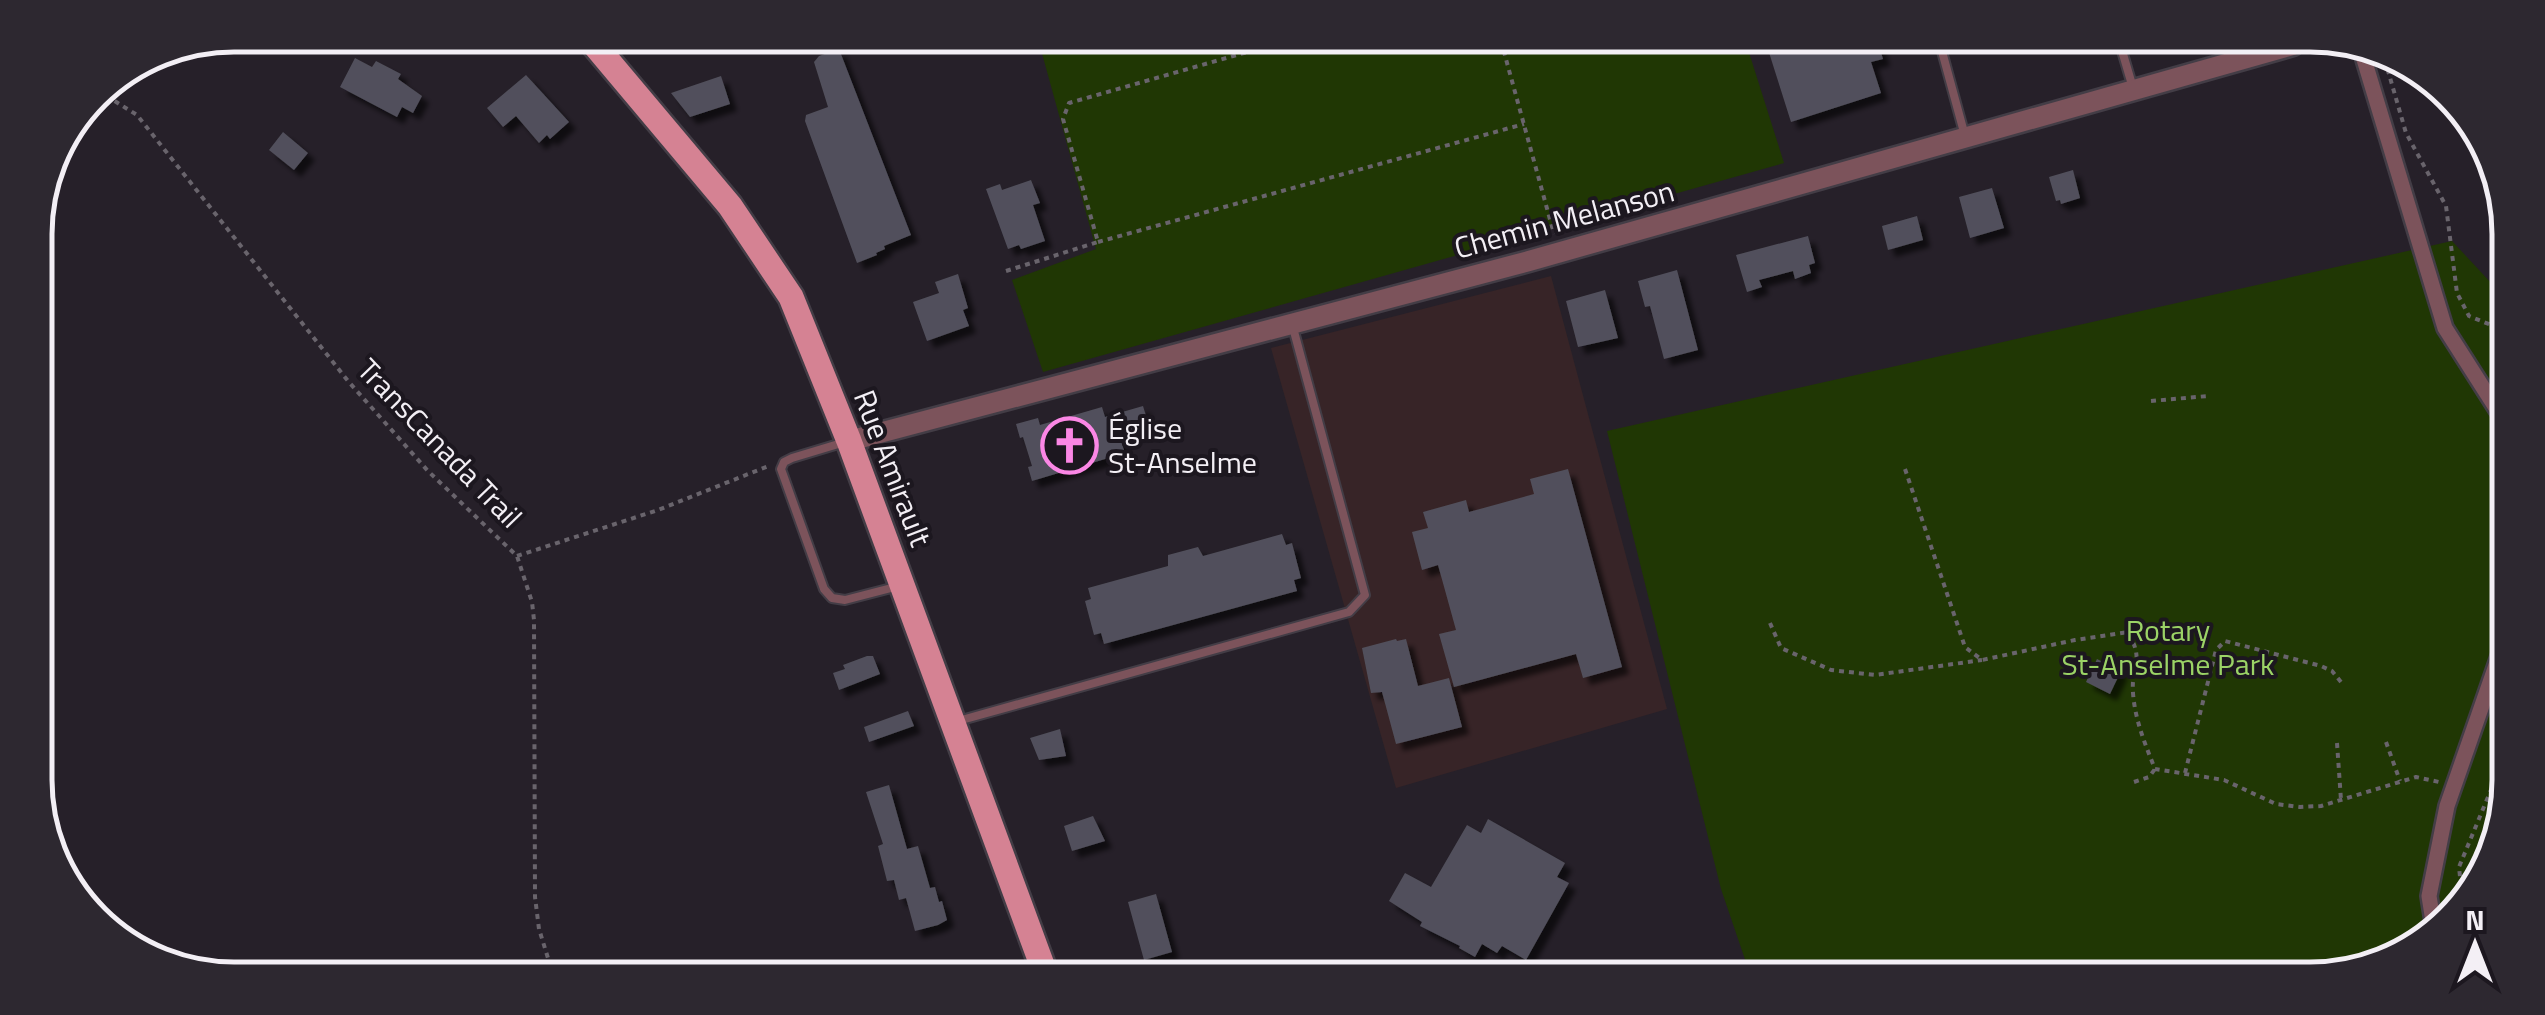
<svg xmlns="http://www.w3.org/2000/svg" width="2545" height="1015" font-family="'Titillium Web',sans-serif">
<defs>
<filter id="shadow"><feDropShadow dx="7" dy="7" stdDeviation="2.5" flood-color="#0009"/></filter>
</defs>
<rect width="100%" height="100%" fill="#262029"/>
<path fill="#372427" d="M1551 276 1667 709 1396 788 1271 348Z"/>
<path fill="#203704" d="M1038 39 1746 43 1784 163 1043 372 1012 280 1096 249Z
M2452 241 2507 300 2499 845 2431 939 2323 980 1751 977 1721 889 1607 431Z"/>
<path fill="#51505b" filter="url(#shadow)" d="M1766 43H1878L1883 59 1871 62 1881 93 1791 122Z
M839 49 911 235 884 246 885 249 876 253 877 255 857 263 805 121 806 115 828 107 814 62 819 56Z
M355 58 372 67 376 61 401 74 398 79 422 96 413 113 402 107 397 117 340 87Z
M526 75 569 122 550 139 547 135 539 143 516 116 503 127 487 108Z
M721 76 730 104 690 117 671 93Z
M283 132 308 153 294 170 269 150Z
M2073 170 2080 198 2061 204 2060 200 2056 201 2049 177Z
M1031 180 1040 203 1033 205 1045 241 1021 249 1019 245 1008 249 986 189 1000 184 1002 190Z
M1992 188 2004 228 1970 238 1959 197Z
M1917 216 1923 240 1888 250 1882 226Z
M1808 236 1815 263 1809 265 1811 273 1795 279 1793 271 1759 280 1762 287 1747 292 1736 255Z
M1677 270 1698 350 1664 359 1650 306 1645 307 1638 281Z
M958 274 968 308 963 310 969 326 927 341 913 302 939 293 935 282Z
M1605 290 1618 338 1578 347 1566 301Z
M1143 406 1150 429 1120 438 1125 453 1032 481 1028 467 1032 466 1023 437 1020 438 1016 424 1038 418 1040 425 1102 407 1105 417Z
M1568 469 1622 667 1583 678 1576 654 1454 687 1439 634 1456 630 1438 565 1422 570 1412 532 1428 528 1423 512 1466 500 1469 512 1534 494 1530 479Z
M1282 534 1286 545 1292 543 1301 578 1294 580 1297 591 1104 644 1101 633 1094 635 1085 601 1091 599 1088 588 1168 566V555L1198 547 1203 556Z
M1396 639 1397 641 1406 639 1418 686 1449 678 1462 727 1396 744 1382 692 1371 693 1362 648Z
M867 656H873L880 674 839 690 833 673 845 669 843 665Z
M2097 659 2121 671 2110 694 2086 682Z
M908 711 914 726 869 742 864 727Z
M1060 729 1066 756 1039 760 1030 738Z
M889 785 907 849 918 846 930 888 935 887 939 902 942 901 947 920 938 925 915 931 906 898 899 900 894 880 887 881 878 846 883 844 866 792Z
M1093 816 1105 841 1072 851 1064 826Z
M1488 819 1565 863 1557 877 1569 883 1526 960 1502 946 1497 953 1482 944 1475 957 1459 948 1460 946 1420 926 1422 922 1389 901 1405 873 1431 887 1467 825 1481 833Z
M1156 894 1172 952 1144 960 1128 902Z"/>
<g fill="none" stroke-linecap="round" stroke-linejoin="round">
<defs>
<path id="service" d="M1940 44 1965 136
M2120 44 2133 88
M845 442 792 458 784 462 781 469 824 589 832 598 845 600 899 586
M958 721 1349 612 1365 595 1292 324"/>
<path id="minor" d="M2360 46 2445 328 2505 422
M2435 934 2429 896 2447 806 2502 648"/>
<path id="tertiary" d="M849 441 1529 261 2293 45"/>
<path id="primary" d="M588 37 730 206 791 297 849 441 1045 973"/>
</defs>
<use href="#service" stroke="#433d46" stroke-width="12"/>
<use href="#minor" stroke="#433d46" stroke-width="20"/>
<use href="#tertiary" stroke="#433d46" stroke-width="25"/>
<use href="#primary" stroke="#433d46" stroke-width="30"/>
<path stroke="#69646c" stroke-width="4" stroke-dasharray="5 5" stroke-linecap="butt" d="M1501 41 1554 234
M2382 50 2406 133 2446 206 2457 293 2469 316 2506 331
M96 94 113 100 137 115 348 381 428 471 517 556 532 602 534 620 535 897 539 929 552 971
M1098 242 1524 124
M1006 271 1098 242 1063 119 1069 103 1289 40
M2151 401 2208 396
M1905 469 1965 647 1982 660 2075 640 2128 632C2145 662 2131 663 2133 693 2135 720 2145 744 2155 769L2224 780 2276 804 2300 807 2321 806 2416 777 2439 782
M517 556 658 510 771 465
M1770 623 1781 648 1831 670 1875 675 1982 660
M2386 742 2400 781
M2337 743 2341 800
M2185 773 2216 650 2225 641 2321 666 2332 671 2341 682
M2134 782 2149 777 2155 769
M2462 896 2459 867 2500 768"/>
<use href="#service" stroke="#7c535b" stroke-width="8"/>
<use href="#minor" stroke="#7c535b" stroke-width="15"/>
<use href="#tertiary" stroke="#7c535b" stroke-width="20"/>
<use href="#primary" stroke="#d58293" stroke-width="25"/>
</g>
<defs>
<symbol id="church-ring" viewBox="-11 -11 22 22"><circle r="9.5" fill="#1c171f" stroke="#fb87e5" stroke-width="1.5"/><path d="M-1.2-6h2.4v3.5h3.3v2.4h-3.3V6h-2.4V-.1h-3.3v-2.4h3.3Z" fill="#fb87e5"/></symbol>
</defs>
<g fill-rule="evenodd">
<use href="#church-ring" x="1038" y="414" width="63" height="63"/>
</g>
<g text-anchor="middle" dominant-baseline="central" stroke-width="8" stroke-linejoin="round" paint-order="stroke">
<g font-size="30" fill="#f3eff5" stroke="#1c171f">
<text transform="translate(1564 219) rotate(-15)">Chemin Melanson</text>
<text transform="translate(440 443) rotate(46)">TransCanada Trail</text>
<text transform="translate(893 468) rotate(69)">Rue Amirault</text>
</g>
<g font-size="30" fill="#f3eff5" stroke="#1c171f" text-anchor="start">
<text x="1108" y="428">Église<tspan x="1108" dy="34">St-Anselme</tspan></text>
</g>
<g font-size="30" fill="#9bd366" stroke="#1c171f">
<text x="2168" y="630">Rotary<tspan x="2168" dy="34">St-Anselme Park</tspan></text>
</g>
</g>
<path d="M0 0H2545V1015H0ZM234 52H2310A182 182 0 0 1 2492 234V780A182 182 0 0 1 2310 962H234A182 182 0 0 1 52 780V234A182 182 0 0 1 234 52Z" fill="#2d2830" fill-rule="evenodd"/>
<path fill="none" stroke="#f3eff5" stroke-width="5" d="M234 52H2310A182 182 0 0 1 2492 234V780A182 182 0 0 1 2310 962H234A182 182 0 0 1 52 780V234A182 182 0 0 1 234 52Z"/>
<g transform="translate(2475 945)" stroke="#1c171f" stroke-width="8" paint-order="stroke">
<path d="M0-8L18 38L0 25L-18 38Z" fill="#f3eff5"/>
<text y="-15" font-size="28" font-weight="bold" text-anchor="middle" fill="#f3eff5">N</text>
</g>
</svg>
